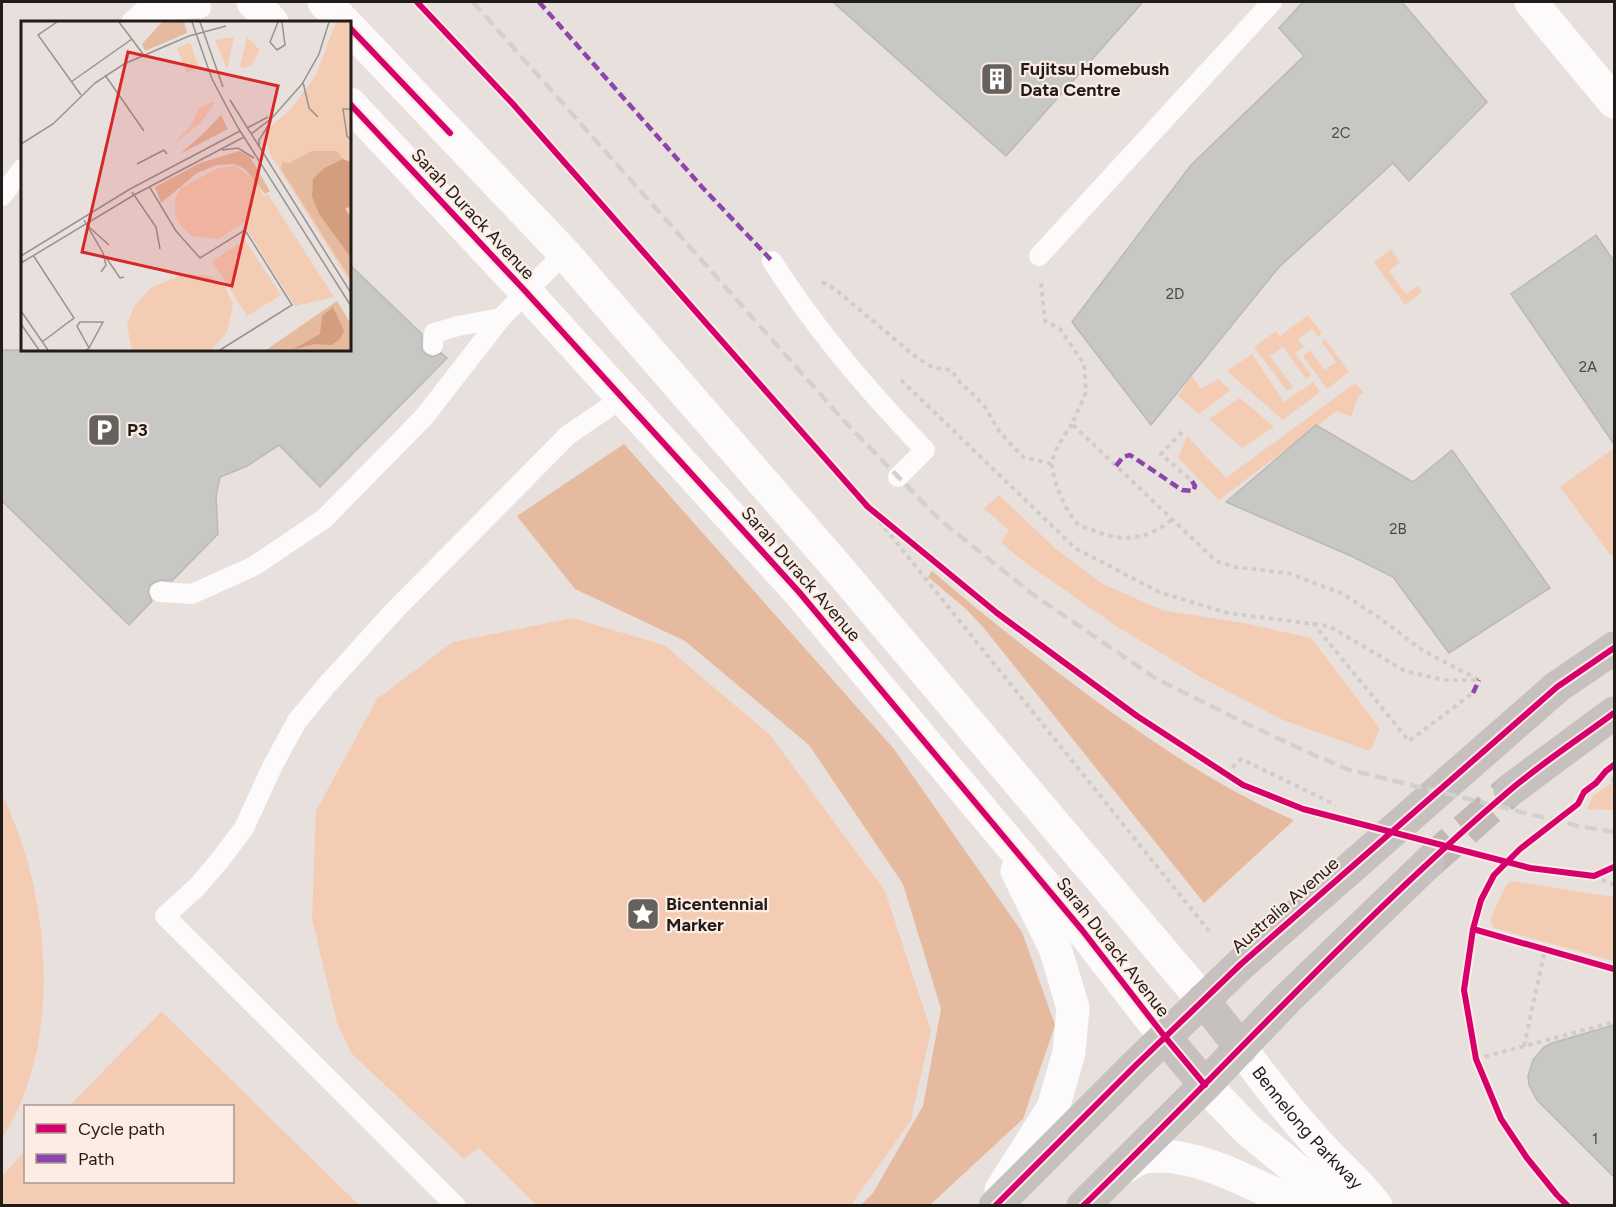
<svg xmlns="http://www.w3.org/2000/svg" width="1616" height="1207" font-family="Figtree,sans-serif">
<rect width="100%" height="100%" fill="#e8e0dc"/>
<path fill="#f4ccb4" d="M1391 249 1400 262 1389 271 1406 294 1418 286 1422 292 1405 305 1374 262Z
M1308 315 1322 333 1318 337 1312 329 1298 339 1304 347 1295 353 1311 375 1306 379 1283 347 1270 356 1293 387 1287 391 1254 347 1276 331 1280 336Z
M1325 339 1349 372 1327 389 1303 356 1310 350 1325 370 1336 362 1322 342Z
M1252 354 1284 402 1313 382 1320 392 1283 420 1227 371Z
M1192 376 1201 389 1218 379 1230 390 1199 414 1178 396Z
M1355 383 1364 393 1358 397 1351 417 1337 411 1219 500 1178 458 1187 436 1226 478Z
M1240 398 1274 427 1242 448 1209 419Z
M1614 448V557L1608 552 1560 487Z
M999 495 1056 549 1101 583 1162 610 1248 624 1311 638 1380 729 1370 751 1283 720 1204 679 1116 626 1019 558 1001 542 1009 530 984 509Z
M572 618 664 645 770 735 885 891 931 1030 911 1120 851 1205H536L479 1148 464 1159 352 1054 337 1023 312 919 316 811 377 699 453 642Z
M1612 783 1614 786V810L1587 809 1593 796Z
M2 795C51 893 64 1043 2 1138Z
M1511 881 1614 897V961L1494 928 1490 920 1506 885Z
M162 1011V1012L359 1205H2V1176L25 1151 26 1182H232V1106H69Z"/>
<path fill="#e6ba9f" d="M624 444 894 749 1022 932 1055 1025 1023 1119 930 1205H861L873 1193 923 1106 941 1009 903 884 809 745 685 641 575 589 517 516Z
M932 571C989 620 1047 665 1107 709 1166 751 1227 792 1294 820L1204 903 983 627 966 609 928 577Z"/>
<path fill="#c7c7c4" stroke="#bab9b7" stroke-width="1.5" d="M833 2H1143L1006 156Z
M1303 2H1402L1487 102 1409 181 1393 163 1279 267 1151 425 1072 322 1191 165 1304 56 1279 28Z
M1596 235 1614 261V444L1511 294Z
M350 265 422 334V350L426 354 433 357 441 353 447 358 320 487 279 445 247 466 220 477 216 496 218 534 172 581 160 580 150 585 148 592 152 601 129 625 2 501V350H350Z
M1316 425 1413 482 1452 450 1550 588 1449 653 1393 577 1351 556 1226 502Z
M1614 1025V1177L1537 1100 1529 1085 1528 1076 1533 1060 1544 1047 1552 1043Z"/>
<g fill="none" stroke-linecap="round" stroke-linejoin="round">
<path stroke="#c0b9b5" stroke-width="33" stroke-dasharray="33 16" stroke-linecap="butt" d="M1428 863 1510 790"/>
<path stroke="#cfcdcc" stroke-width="4" stroke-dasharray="4.5 4.5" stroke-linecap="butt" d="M822 282 835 289 917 358 932 367 951 370 961 384 969 390 985 407 999 431 1023 457 1052 464
M1041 283 1045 321 1060 329 1084 364 1086 392 1072 424 1216 561 1235 567 1288 573 1341 593 1377 616 1422 650 1479 680
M901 380 1075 548 1159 592 1228 613 1329 626 1405 671 1444 680H1479
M1072 424C1065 435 1052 452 1052 465 1053 481 1066 513 1078 524 1082 527 1090 529 1095 531 1123 543 1150 539 1172 519
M1182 432 1161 454 1192 481
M868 507 1209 931
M1313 623 1409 741 1473 693
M1606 771 1614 782
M1226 774 1241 759 1336 805
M1594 876 1614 885
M1524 1046 1545 949
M1476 1059 1614 1022"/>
<path stroke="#fcfafa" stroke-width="20" d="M131 22 142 12 201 8
M2 196 22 169
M1039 256 1272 2
M772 261C815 329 869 392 925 450L898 477
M433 345 434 333 458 326 501 318
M160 592 192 594 254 566 324 519 424 417 501 318 564 253
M456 1206 165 916 197 887 220 860 244 828 272 767 297 721 326 686 394 611 568 435 621 399"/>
<path stroke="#fcfafa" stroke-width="33" d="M1531 2 1614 102"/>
<g stroke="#fcfafa" stroke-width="33">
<path d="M253 2 272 22"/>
<path d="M324 2 344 22"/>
<path d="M350 28 564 253 843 574 1203 1000"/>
<path d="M350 104 527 293 799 592 1082 930 1165 1037"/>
<path id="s1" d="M1241 1048C1265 1082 1291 1114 1319 1145 1338 1166 1359 1183 1376 1206"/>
<path d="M1205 1085 1248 1130 1341 1206"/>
<path d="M1121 1169C1129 1165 1138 1158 1146 1157 1193 1149 1258 1187 1300 1206"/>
<path d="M1001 1190 1053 1108 1069 1052 1073 1008 1055 948 1017 871"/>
</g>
<path stroke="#c6c1bf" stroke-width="33" d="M1510 790 1614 713
M1203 1000 1241 1048
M1165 1037 1205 1085
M995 1206 1135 1066 1241 964 1557 687 1614 648
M1083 1206 1205 1085 1286 1000 1428 863"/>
<path stroke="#d3d1cf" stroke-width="4.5" stroke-dasharray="12 6" stroke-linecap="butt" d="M473 2 844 421 939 519 1031 593 1155 678 1243 722 1314 755 1350 770 1578 826 1614 832"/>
<path stroke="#8e44ad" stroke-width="4.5" stroke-dasharray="9 4.5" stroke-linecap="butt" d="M539 2 702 187 772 261
M1116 466 1123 457 1130 455 1182 490 1193 491 1195 486 1192 481
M1473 693 1479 680"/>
<defs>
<path id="cycleway" d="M417 2 513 104 868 507 997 613 1137 716 1243 785 1303 809 1530 868 1594 876 1614 867
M350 28 450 133
M350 104 527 293 799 592 1082 930 1165 1037 1205 1085
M1473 929 1614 969
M995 1206 1135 1066 1241 964 1557 687 1614 648
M1083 1206C1225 1068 1358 920 1509 791 1542 763 1579 739 1614 713
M1568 1206 1557 1195 1527 1158 1501 1119 1476 1059 1464 990 1473 929 1481 900 1494 875 1520 849 1578 804 1584 792 1596 783 1606 771 1614 765"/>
</defs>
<use href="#cycleway" stroke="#fcece3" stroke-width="10"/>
<use href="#cycleway" stroke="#d6006c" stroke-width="6"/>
</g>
<defs>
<symbol id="building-square" viewBox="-11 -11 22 22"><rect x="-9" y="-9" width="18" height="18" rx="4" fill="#67615d" stroke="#fcece3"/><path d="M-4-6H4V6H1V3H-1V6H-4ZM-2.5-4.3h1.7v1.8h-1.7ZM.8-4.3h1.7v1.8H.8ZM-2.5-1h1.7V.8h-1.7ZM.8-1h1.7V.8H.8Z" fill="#fff"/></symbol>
<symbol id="parking-square" viewBox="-11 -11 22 22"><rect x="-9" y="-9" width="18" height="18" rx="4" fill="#67615d" stroke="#fcece3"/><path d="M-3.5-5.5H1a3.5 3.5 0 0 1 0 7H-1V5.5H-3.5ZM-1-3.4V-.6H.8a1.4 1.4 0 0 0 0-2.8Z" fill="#fff"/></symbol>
<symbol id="sight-square" viewBox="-11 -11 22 22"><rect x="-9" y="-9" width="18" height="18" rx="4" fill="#67615d" stroke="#fcece3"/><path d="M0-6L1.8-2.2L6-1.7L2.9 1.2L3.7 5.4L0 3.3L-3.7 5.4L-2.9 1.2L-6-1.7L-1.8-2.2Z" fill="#fff"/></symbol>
</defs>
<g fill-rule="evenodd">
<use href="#building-square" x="978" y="60" width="38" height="38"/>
<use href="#parking-square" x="85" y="411" width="38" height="38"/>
<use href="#sight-square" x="624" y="895" width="38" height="38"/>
</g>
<g text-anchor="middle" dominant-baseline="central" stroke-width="4.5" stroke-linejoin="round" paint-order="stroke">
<g font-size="15" fill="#4b4744">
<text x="1341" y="133">2C</text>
<text x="1175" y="294">2D</text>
<text x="1588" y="367">2A</text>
<text x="1398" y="529">2B</text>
<text x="1595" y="1139">1</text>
</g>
<g font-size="18" font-weight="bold" fill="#221c19" stroke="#fcece3" text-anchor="start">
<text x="1020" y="69">Fujitsu Homebush<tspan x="1020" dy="21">Data Centre</tspan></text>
<text x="127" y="430">P3</text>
<text x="666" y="904">Bicentennial<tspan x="666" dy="21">Marker</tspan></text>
</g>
<g font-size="18" fill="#221c19" stroke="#fcece3">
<text transform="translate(473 214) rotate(47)">Sarah Durack Avenue</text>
<text transform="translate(801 574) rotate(49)">Sarah Durack Avenue</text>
<text transform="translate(1285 905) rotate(-41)">Australia Avenue</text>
<text transform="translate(1113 947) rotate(52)">Sarah Durack Avenue</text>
<text stroke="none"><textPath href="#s1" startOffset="104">Bennelong Parkway</textPath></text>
</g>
</g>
<g transform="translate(21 21)">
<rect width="330" height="330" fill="#e8e0dc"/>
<path d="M315 1H330V263L250 135 244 117 249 106 271 87 295 54ZM213 16 207 45 205 46 194 19ZM226 16 239 29 231 44 222 47 219 46ZM169 22 178 46 166 52 156 27ZM191 81 193 83 180 101 152 124 170 104 178 87ZM215 145 236 161 243 176 246 172 313 276 274 285 223 204 228 198 197 218 171 215 159 204 154 193V178L160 167 197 147ZM224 219 260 274 226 295 191 240ZM162 253 189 255 204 266 212 283 206 312 190 329H111L106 305 113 285 130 267Z" fill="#f4ccb4"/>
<path d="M141 1H163L166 12 124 30 121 23ZM200 94 207 108 159 133 184 111ZM218 130 229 136 249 170 244 173 224 148 213 143 196 144 176 152 140 182 134 166 179 142ZM291 130H316L322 138 303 147 298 193 330 237V259L260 148 261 141 268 142ZM316 280 330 303V329H245Z" fill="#e6ba9f"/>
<path d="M322 138 330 141V185L324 188 330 196V237L298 193 291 175 292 158 303 147ZM312 286 323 310 319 318 311 324 293 323 271 329 299 313 301 295Z" fill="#d39e7e"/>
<path fill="none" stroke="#99928e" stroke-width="1.5" d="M36 1 17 14 60 74M98 1 122 33M171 1 191 58 216 105 330 285M179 1 202 66M257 1 249 21 256 29 264 24 261 1M84 54 123 110M50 61 111 18M282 61 288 87 297 96M209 79 330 272M330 88H322L326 115 330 119M226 107 247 96M230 113 251 97 281 63 298 33 308 1M0 123 32 103 74 62 103 43 168 15 205 5M238 125V119L250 100M201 129 217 127 233 137M116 143 143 129 146 133M128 165 155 210 179 237 224 209 271 284 199 329M111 171 135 206 139 228M0 174V194M63 199 82 232 85 244 80 251M68 206 88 224M12 234 53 297 21 321M0 235 109 168 219 110M84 235 99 257 103 256M0 242 113 174 223 116M0 290 27 329M0 303 18 329M65 329 68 327 56 305 59 301H82L68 327"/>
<path fill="#d62828" fill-opacity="0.15" stroke="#d62828" stroke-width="3" d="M107 31 257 65 211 265 61 231Z"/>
<rect width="330" height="330" fill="none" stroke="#221c19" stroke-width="3"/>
</g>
<rect width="1616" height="1207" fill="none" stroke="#221c19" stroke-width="6"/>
<rect x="24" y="1105" width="210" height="78" fill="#fcece3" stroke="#a59992" stroke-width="1.5"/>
<rect x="36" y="1124" width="30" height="9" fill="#d6006c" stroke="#a59992" stroke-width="1.5"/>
<text x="78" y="1135" font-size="18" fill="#221c19">Cycle path</text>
<rect x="36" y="1154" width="30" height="9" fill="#8e44ad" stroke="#a59992" stroke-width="1.5"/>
<text x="78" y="1165" font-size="18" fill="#221c19">Path</text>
</svg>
